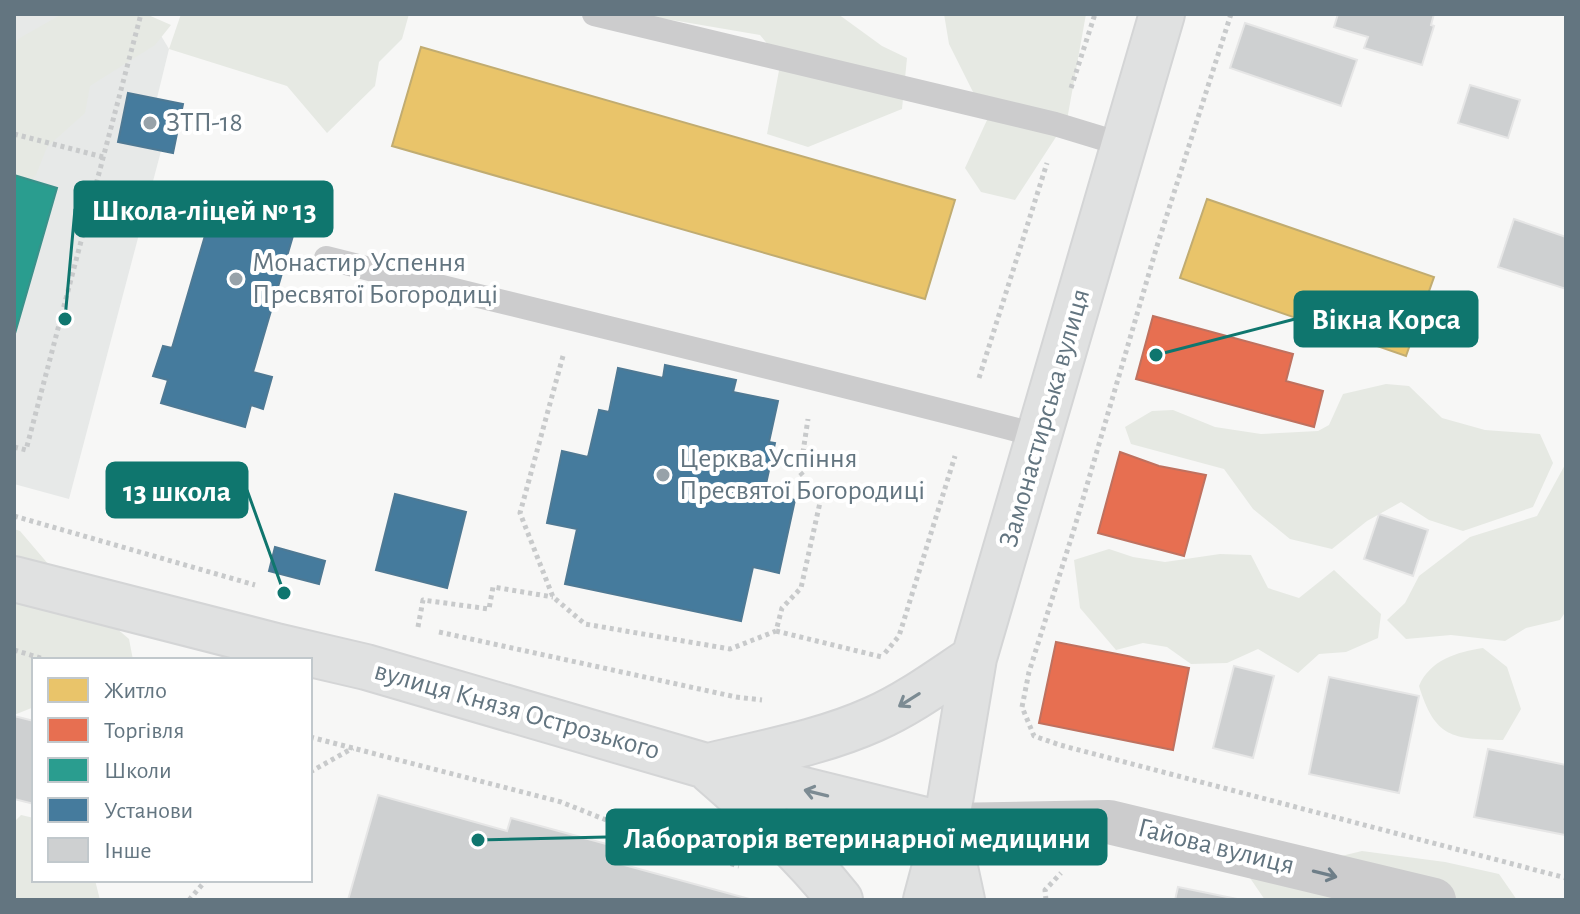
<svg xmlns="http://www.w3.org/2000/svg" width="1580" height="914" font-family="'Alegreya Sans',sans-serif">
<rect width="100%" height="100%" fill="#f7f7f6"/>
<path fill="#e7e9e8" d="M14 14H148L169 49 157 98 183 104 173 153 161 151 69 499 14 484Z"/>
<path fill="#e6e9e3" d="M62 14H146L171 25 155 45 90 86 85 113 47 147 36 175 17 193H14V50L18 39Z
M181 14H409L402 39 379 62 375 86 327 133 287 86 169 49Z
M618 14H838L882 46 907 58 902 109 808 147 767 134 781 60 760 35 672 20Z
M944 14H1086L1067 120 1015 200 981 192 965 168 987 120 949 44Z
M1386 384 1409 386 1442 418 1485 430 1540 434 1553 463 1533 507 1463 531 1429 520 1401 502 1367 521 1332 549 1290 539 1253 509 1224 469 1131 444 1125 427 1152 411 1173 410 1215 427 1261 434 1318 431 1329 425 1343 394Z
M1566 463V611L1560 620 1526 628 1505 641 1451 635 1406 639 1387 620 1405 603 1419 576 1470 537 1537 516Z
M14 529 20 531 67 586 129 639 133 660H34V707L14 715Z
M1109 549 1133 557 1165 562 1220 554 1251 555 1268 588 1299 598 1334 570 1381 614 1378 638 1346 652 1319 654 1298 673 1258 649 1227 663 1191 664 1167 647 1143 643 1116 650 1080 608 1074 560Z
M1483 648 1507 667 1521 709 1503 740C1452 739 1435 738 1419 686 1430 660 1457 652 1483 648Z
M21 815 34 818V880H95L100 900H14V822Z
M1362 851 1445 862 1499 874 1517 900H1265L1250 878Z"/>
<path fill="#e9c46a" stroke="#c1ac71" stroke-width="2" d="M421 47 955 200 925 299 392 146Z
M1207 199 1434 277 1406 356 1180 278Z"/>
<path fill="#e76f51" stroke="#bf715f" stroke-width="2" d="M1153 316 1293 354 1286 381 1323 391 1314 427 1136 379Z
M1120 452 1159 466 1206 475 1184 556 1098 533Z
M1056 642 1189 668 1173 750 1039 723Z"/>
<path fill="#2a9d8f" stroke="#3b918a" stroke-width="2" d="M14 175 57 188 14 337Z"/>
<path fill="#457b9d" stroke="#4e7994" stroke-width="2" d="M128 93 183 104 173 153 118 142Z
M219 188 300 212 253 372 272 377 263 409 251 405 245 427 161 403 168 380 153 376 163 346 172 348Z
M665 365 736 380 733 392 778 401 769 442 775 443 764 493 795 500 779 573 753 567 741 621 565 584 577 529 547 523 562 451 588 457 599 410 609 412 618 368 663 378Z
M395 494 466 512 447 588 376 570Z
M275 547 325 561 319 584 269 571Z"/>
<path fill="#ced0d1" stroke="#e6e6e6" stroke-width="2" d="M1338 14H1434L1431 25 1434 26 1422 65 1364 48 1368 37 1334 27Z
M1245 23 1357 60 1341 106 1230 68Z
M1470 85 1520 100 1508 138 1458 123Z
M1514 219 1566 237V289L1498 267Z
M1379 514 1428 530 1413 576 1364 559Z
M1234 666 1274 676 1253 758 1213 748Z
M1329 677 1419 696 1399 793 1309 774Z
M14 716 34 721V804L14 799Z
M1488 749 1566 765 1565 835 1474 817Z
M378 795 507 831 511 818 621 848 617 863 753 900H348Z
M1178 887 1242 900H1175Z"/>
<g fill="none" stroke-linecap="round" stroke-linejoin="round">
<defs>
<path id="secondary" d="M14 579 276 646 366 667 706 766 946 825
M713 765C767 752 823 742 874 719 910 703 942 679 974 658
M711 771C757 811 802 852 840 900
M948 835 962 900
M926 900 946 825 974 658 1162 14"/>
</defs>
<use href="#secondary" stroke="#d4d5d6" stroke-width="48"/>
<path stroke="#c8cacb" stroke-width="5" stroke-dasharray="4 4" stroke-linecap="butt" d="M1231 14 1157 246 1075 526 1029 672 1022 707 1034 736 1060 745 1566 878
M1071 88 1095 14
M14 134 103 157
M563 356 520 513 553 597 585 624 730 649 776 631 782 608 801 588 821 498 800 472 808 419
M979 378 1047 163
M14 447 26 450 141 14
M14 516 255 585
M418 627 423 600 489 609 493 587 553 597
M776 631 882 657
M439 632 736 697 762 700
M14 650 47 660
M885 653 899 636 955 456
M310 737 561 802 679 849 739 866
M310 772 353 748
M189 900 206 880
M1046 900 1045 890 1061 873"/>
<path stroke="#cccccd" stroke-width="24" d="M594 14 1055 124 1124 145
M326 258C564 318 803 374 1040 436"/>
<path stroke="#cccccd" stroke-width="44" d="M946 825 1109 822 1434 900"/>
<use href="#secondary" stroke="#e0e1e1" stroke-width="44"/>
</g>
<defs><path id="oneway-shaft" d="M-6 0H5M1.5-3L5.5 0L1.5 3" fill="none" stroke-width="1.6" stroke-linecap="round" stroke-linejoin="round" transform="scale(2)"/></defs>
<g stroke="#7c8b93">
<use href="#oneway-shaft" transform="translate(909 700) rotate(148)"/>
<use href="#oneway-shaft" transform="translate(816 793) rotate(-166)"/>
</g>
<use stroke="#6e7e88" href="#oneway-shaft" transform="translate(1325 874) rotate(14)"/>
<g fill="#97a2a9" stroke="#fff" stroke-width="3">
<circle cx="150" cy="123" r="8"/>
<circle cx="236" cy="279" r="8"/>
<circle cx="663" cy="475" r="8"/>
</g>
<g text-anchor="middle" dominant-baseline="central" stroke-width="8" stroke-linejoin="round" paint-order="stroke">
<g font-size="28" fill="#637580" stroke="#fff" text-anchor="start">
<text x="166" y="123">ЗТП-18</text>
<text x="252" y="263">Монастир Успення<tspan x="252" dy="32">Пресвятої Богородиці</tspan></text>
<text x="679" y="459">Церква Успіння<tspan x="679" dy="32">Пресвятої Богородиці</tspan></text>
</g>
<g font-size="28" fill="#637580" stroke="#fff">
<text transform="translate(1045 418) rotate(-74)">Замонастирська вулиця</text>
<text transform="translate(517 711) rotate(16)">вулиця Князя Острозького</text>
<text transform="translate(1216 847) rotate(14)">Гайова вулиця</text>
</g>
</g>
<path fill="none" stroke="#0f766e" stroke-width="3" d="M65 319L75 209M1156 355L1295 319M284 593L247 490M478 840L607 837"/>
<g fill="#0f766e" stroke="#fff" stroke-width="3">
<circle cx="65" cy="319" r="8"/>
<circle cx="1156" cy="355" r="8"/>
<circle cx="284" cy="593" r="8"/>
<circle cx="478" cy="840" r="8"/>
</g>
<g fill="#0f766e" stroke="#0f766e" stroke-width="3">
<rect x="75" y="182" width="257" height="54" rx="8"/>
<rect x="1295" y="292" width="182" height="54" rx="8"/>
<rect x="107" y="463" width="140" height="54" rx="8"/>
<rect x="607" y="810" width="499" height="54" rx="8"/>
</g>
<g font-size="30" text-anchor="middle" font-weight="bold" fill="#fff">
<text x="204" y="220">Школа-ліцей № 13</text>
<text x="1386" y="329">Вікна Корса</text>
<text x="177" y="501">13 школа</text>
<text x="857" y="848">Лабораторія ветеринарної медицини</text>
</g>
<rect width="1580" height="914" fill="none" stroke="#637580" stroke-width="32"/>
<rect x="32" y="658" width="280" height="224" fill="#ffffff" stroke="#c1c8cc" stroke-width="2"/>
<rect x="48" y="678" width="40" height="24" fill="#e9c46a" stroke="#c1c8cc" stroke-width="2"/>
<text x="104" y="698" font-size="24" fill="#637580">Житло</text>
<rect x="48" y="718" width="40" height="24" fill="#e76f51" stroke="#c1c8cc" stroke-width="2"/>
<text x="104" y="738" font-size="24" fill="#637580">Торгівля</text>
<rect x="48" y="758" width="40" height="24" fill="#2a9d8f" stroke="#c1c8cc" stroke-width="2"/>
<text x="104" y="778" font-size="24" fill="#637580">Школи</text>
<rect x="48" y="798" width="40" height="24" fill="#457b9d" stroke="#c1c8cc" stroke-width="2"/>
<text x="104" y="818" font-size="24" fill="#637580">Установи</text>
<rect x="48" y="838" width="40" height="24" fill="#ced0d1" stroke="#c1c8cc" stroke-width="2"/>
<text x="104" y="858" font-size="24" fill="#637580">Інше</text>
</svg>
